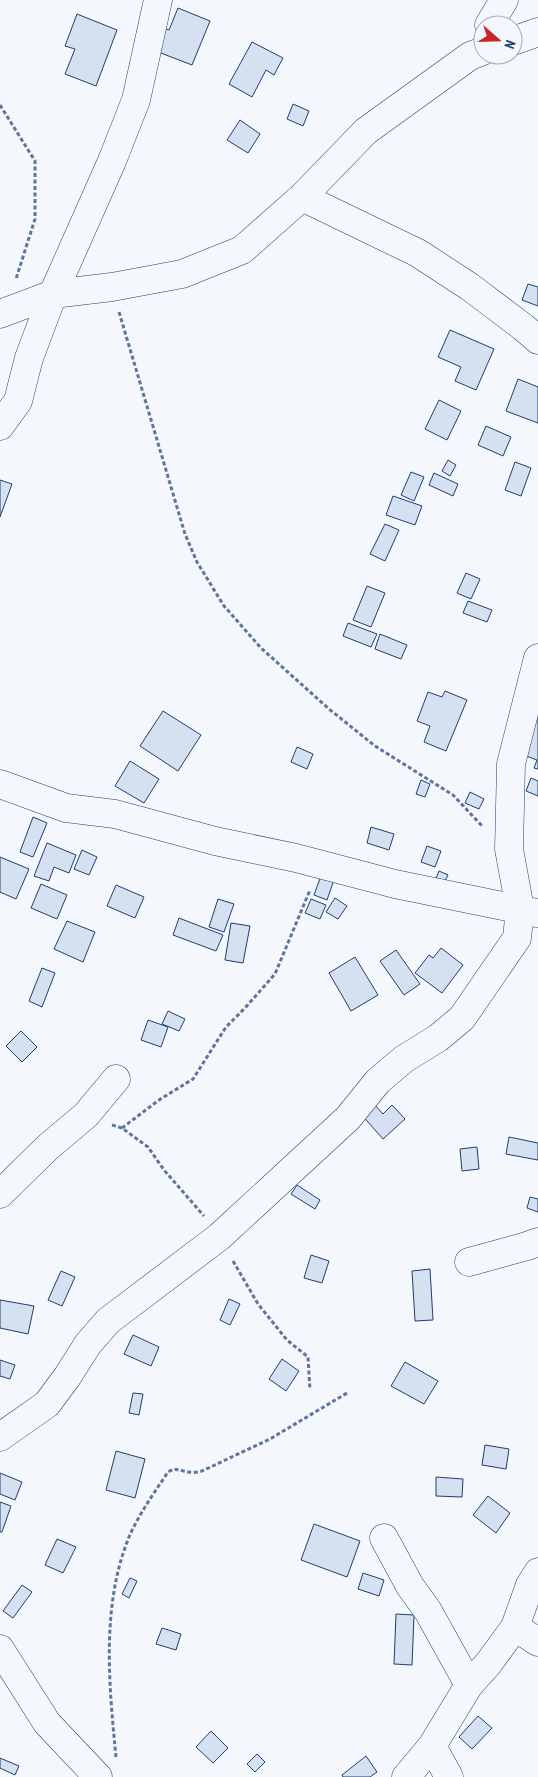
<svg xmlns="http://www.w3.org/2000/svg" width="538" height="1777" font-family="'PT Sans Narrow',sans-serif">
<rect width="100%" height="100%" fill="#f4f7fb"/>
<path fill="#d5e0f0" stroke="#1d3f73" d="M178 8 210 21 192 65 153 50 163 28 169 30Z
M77 14 117 30 96 86 65 74 75 49 65 46Z
M252 42 283 58 274 75 266 70 252 97 229 84Z
M293 104 309 111 303 126 287 119Z
M240 120 260 134 248 153 227 140Z
M528 284 538 287V306L522 300Z
M450 330 494 349 476 390 455 381 461 367 438 357Z
M518 379 538 387V423L506 411Z
M439 400 461 411 447 440 425 429Z
M486 426 511 437 503 456 478 445Z
M448 460 456 465 450 476 442 471Z
M515 462 531 468 521 496 505 490Z
M411 472 424 477 414 501 401 495Z
M434 473 458 484 453 496 429 485Z
M0 480 12 484 0 517Z
M393 496 422 506 415 525 386 515Z
M385 524 399 530 385 561 370 554Z
M466 573 480 579 471 599 457 593Z
M367 586 385 593 371 627 353 620Z
M468 601 492 610 487 622 463 613Z
M348 623 377 634 371 647 343 636Z
M380 634 407 645 401 659 375 649Z
M445 691 467 700 446 751 424 742 430 726 417 721 428 692 442 697Z
M163 711 201 735 178 771 140 746Z
M536 715 538 716V769L534 768 537 760 521 754Z
M297 747 313 754 307 769 291 762Z
M130 761 159 779 144 803 115 786Z
M531 778 538 781V796L526 791Z
M421 780 430 784 425 797 416 794Z
M470 792 484 799 479 809 465 803Z
M33 817 47 823 33 857 20 852Z
M371 827 394 834 389 850 367 843Z
M47 843 76 855 69 873 54 867 49 881 34 876Z
M427 846 441 851 435 867 421 862Z
M82 850 97 857 89 875 74 869Z
M0 857 29 869 16 899 0 892Z
M439 871 448 875 443 885 435 881Z
M322 873 335 877 327 900 314 895Z
M41 884 67 895 57 919 31 908Z
M116 885 144 897 135 918 107 906Z
M335 898 347 906 338 919 326 912Z
M218 899 234 904 224 932 209 927Z
M311 899 326 905 320 919 305 913Z
M179 918 223 935 216 951 173 935Z
M67 921 95 932 83 962 54 949Z
M231 923 250 926 243 963 225 960Z
M441 948 463 965 442 993 415 973 429 955 433 958Z
M396 950 420 984 404 995 380 961Z
M355 957 378 995 351 1011 329 973Z
M42 968 55 973 42 1007 29 1001Z
M168 1011 185 1019 179 1031 162 1024Z
M148 1020 168 1027 161 1047 141 1040Z
M21 1031 37 1047 22 1062 6 1046Z
M372 1102 383 1114 392 1105 405 1119 383 1139 360 1113Z
M509 1137 538 1143V1160L506 1154Z
M477 1147 479 1169 462 1171 460 1149Z
M297 1185 320 1200 315 1209 291 1194Z
M530 1197 538 1199V1212L527 1208Z
M311 1255 329 1261 322 1283 304 1278Z
M430 1269 433 1320 415 1321 412 1271Z
M61 1271 75 1277 62 1306 48 1300Z
M229 1299 240 1304 230 1325 220 1320Z
M0 1300 34 1306 28 1334 0 1328Z
M133 1335 159 1347 151 1366 124 1354Z
M282 1359 299 1371 286 1391 269 1379Z
M0 1360 15 1365 10 1379 0 1376Z
M405 1362 438 1381 424 1404 391 1386Z
M133 1393 143 1394 139 1415 129 1413Z
M485 1445 509 1449 506 1469 482 1465Z
M116 1451 145 1459 135 1498 106 1490Z
M0 1473 22 1482 15 1500 0 1494Z
M436 1477 463 1479 462 1497 436 1496Z
M488 1496 510 1513 496 1533 473 1515Z
M0 1502 11 1506 2 1532H0Z
M314 1524 360 1541 347 1577 301 1560Z
M57 1539 76 1547 63 1573 45 1565Z
M363 1573 384 1580 379 1596 358 1589Z
M130 1578 137 1581 129 1598 122 1594Z
M22 1585 32 1592 13 1618 3 1611Z
M396 1614 414 1615 412 1665 394 1664Z
M162 1628 181 1634 176 1650 156 1644Z
M478 1716 492 1728 472 1749 459 1737Z
M211 1731 228 1748 213 1763 196 1747Z
M257 1754 265 1762 255 1772 247 1764Z
M366 1756 377 1772 370 1777H343L342 1775Z
M0 1758 19 1766 15 1775 0 1768Z"/>
<g fill="none" stroke-linecap="round" stroke-linejoin="round">
<defs>
<path id="minor" d="M489 25 504 0
M513 41 538 32
M302 197 418 253 470 287 523 327 538 340
M0 314 53 294 112 287 182 274 242 250 302 197 366 131 470 56 483 51
M0 426 18 401 29 358 53 294 112 161 136 100 158 0
M0 784 66 808 115 814 215 841 296 858 395 884 537 913
M0 1194 48 1147 86 1115 116 1079
M469 1262 527 1246 538 1242
M0 1437 47 1404 67 1377 88 1344 108 1321 219 1237 348 1118 378 1081 404 1059 438 1038 462 1018 517 938 520 909 509 849 511 764 538 658
M384 1538 410 1586 428 1611 469 1685
M515 1627 538 1642
M0 1649 47 1723 98 1777
M432 1746 449 1777
M406 1777 432 1746 469 1685 488 1664 515 1627 530 1585 538 1572"/>
</defs>
<use href="#minor" stroke="#1d3f73" stroke-width="29"/>
<path stroke="#5e769c" stroke-width="3" stroke-dasharray="4 2.5" stroke-linecap="butt" d="M0 105 35 161V219L16 279
M119 312 185 534 197 562 224 606 261 648 329 709 375 746 453 795 483 827
M112 1125 122 1128 148 1147 164 1170 204 1216
M122 1128 159 1100 193 1079 226 1027 245 1008 275 974 310 890
M233 1261 258 1304 287 1340 308 1357 310 1390
M116 1757C109 1685 101 1606 129 1537 139 1514 154 1493 168 1472 176 1467 180 1471 189 1472 193 1473 198 1472 202 1471L270 1439 347 1393"/>
<use href="#minor" stroke="#f4f7fb" stroke-width="28"/>
</g>
<g transform="translate(498 40) rotate(110)"><circle r="24" fill="#f4f7fb" stroke="#9eadc5"/>
<path d="M0-4L9 19L0 12L-9 19Z" fill="#c62828"/>
<text y="-8" font-size="14" font-weight="bold" text-anchor="middle" fill="#1d3f73">N</text>
</g>
</svg>
